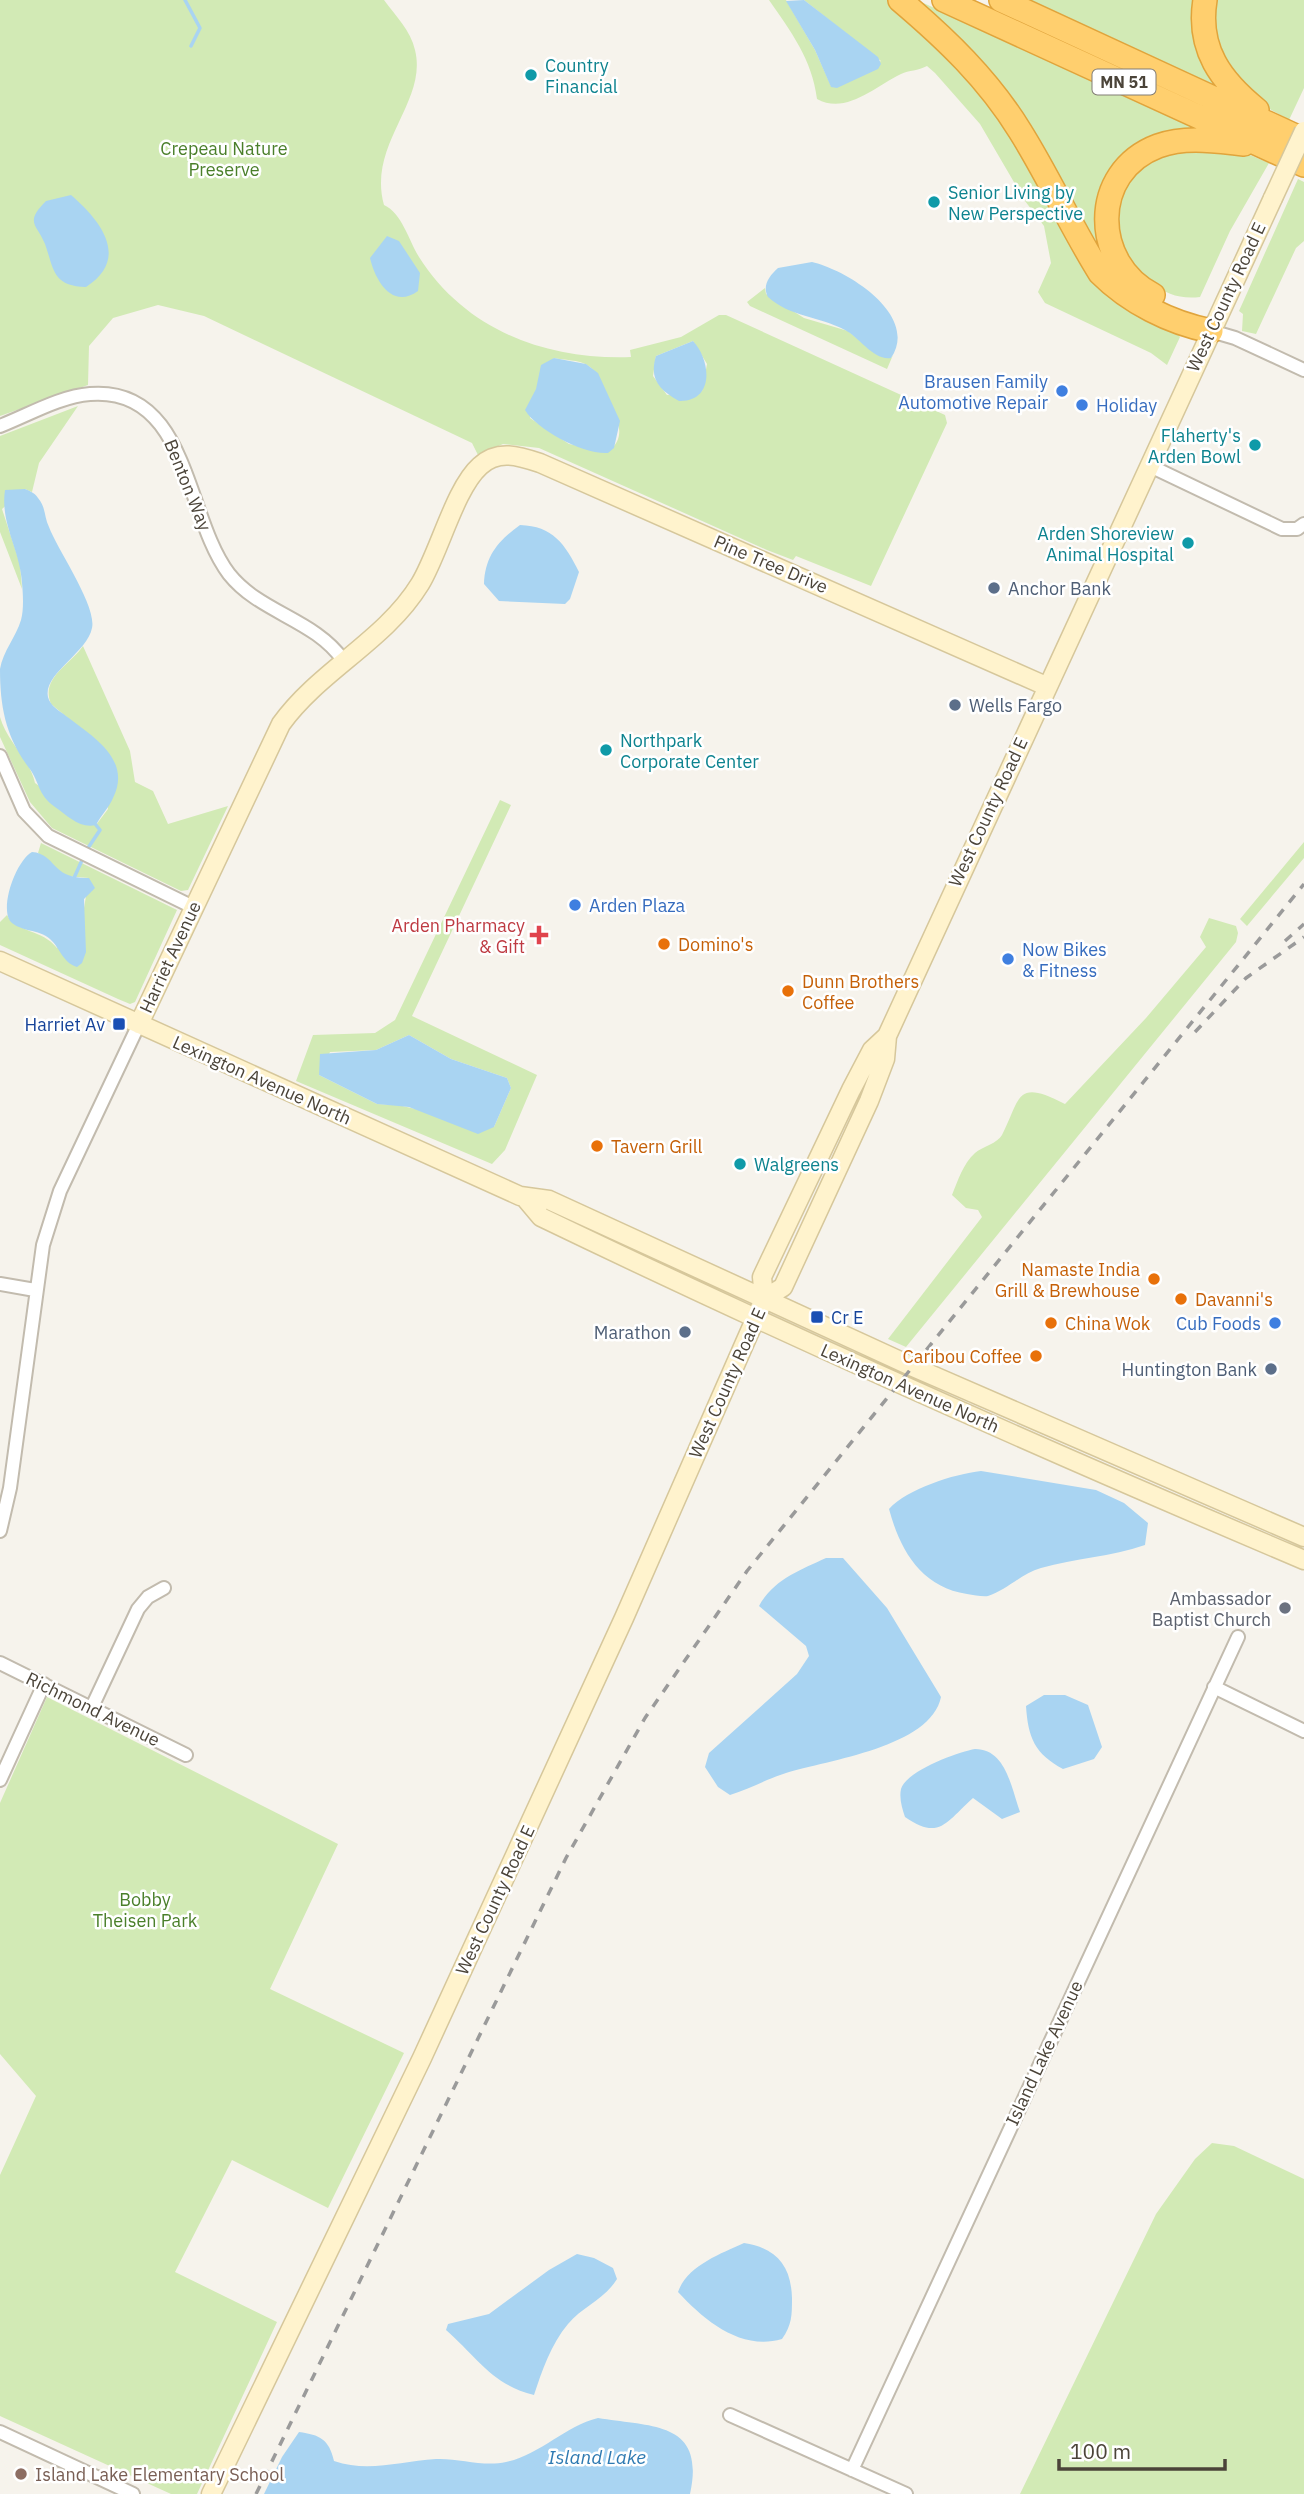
<svg xmlns="http://www.w3.org/2000/svg" width="1304" height="2494" viewBox="0 0 1304 2494" font-family="'IBM Plex Sans',sans-serif">
<style>
.green{fill:#d2eab5;fill-rule:evenodd}
.water{fill:#a9d4f2}
.lines{fill:none;stroke-linecap:round;stroke-linejoin:round}
.stream{stroke:#a9d4f2;stroke-width:3.5}
.street-casing{stroke:#c2bbae;stroke-width:16}
.secondary-casing{stroke:#d6c79b;stroke-width:21}
.highway-casing{stroke:#e0a43c;stroke-width:26}
.street{stroke:#fff;stroke-width:12}
.secondary{stroke:#fff3cd;stroke-width:18}
.highway{stroke:#ffcf6e;stroke-width:23}
.rail{stroke:#9a9a9a;stroke-width:3.5;stroke-dasharray:9 9;stroke-linecap:butt}
.secondary-bridge-casing{stroke:#d6c79b;stroke-width:21;stroke-linecap:butt}
.secondary-bridge{stroke:#fff3cd;stroke-width:18}
.culture-dot{fill:#0f9aa8;stroke:#fff;stroke-width:2.5}
.shop-dot{fill:#3f7fe0;stroke:#fff;stroke-width:2.5}
.service-dot{fill:#5c6f8a;stroke:#fff;stroke-width:2.5}
.health-dot{fill:#e0444e;stroke:#fff;stroke-width:2.5}
.food-dot{fill:#e8710a;stroke:#fff;stroke-width:2.5}
.transit-dot{fill:#1a4fb4;stroke:#fff;stroke-width:2.5}
.worship-dot{fill:#6b7280;stroke:#fff;stroke-width:2.5}
.education-dot{fill:#8d6e63;stroke:#fff;stroke-width:2.5}
.labels{text-anchor:middle;dominant-baseline:central;stroke-width:5;stroke-linejoin:round;paint-order:stroke}
.shield{fill:#fff;stroke:#817c74;stroke-width:2}
.shield-label{font-size:16px;font-weight:bold;fill:#4b4439}
.culture-label{font-size:18px;fill:#0d838f;stroke:#fff;text-anchor:start}
.park-label{font-size:18px;fill:#4a7f2a;stroke:#fff}
.street-label{font-size:18px;fill:#4b4439;stroke:#fff}
.shop-label{font-size:18px;fill:#366cbe;stroke:#fff;text-anchor:start}
.service-label{font-size:18px;fill:#4e5e75;stroke:#fff;text-anchor:start}
.health-label{font-size:18px;fill:#be3a42;stroke:#fff;text-anchor:end}
.food-label{font-size:18px;fill:#c56008;stroke:#fff;text-anchor:start}
.transit-label{font-size:18px;fill:#164399;stroke:#fff;text-anchor:end}
.worship-label{font-size:18px;fill:#5b616d;stroke:#fff;text-anchor:end}
.education-label{font-size:18px;fill:#785e54;stroke:#fff;text-anchor:start}
.water-label{font-size:19px;font-style:italic;fill:#2e7ab2;stroke:#fff}
</style>
<rect width="100%" height="100%" fill="#f6f3ec"/>
<!-- green -->
<path class="green" d="M0,0H384C395,15 411,31 415,50C428,102 367,144 384,205C402,213 409,241 419,257C466,331 547,360 631,357L630,350L681,337L719,315H726L945,415L947,423L871,586L796,556L793,560L767,550L539,448L503,444L478,455L472,443L204,316L158,305L113,318L89,346L88,385L0,416ZM693,341L707,364L702,391L667,395L653,376L656,356ZM554,358C564,360 579,360 587,365C598,371 600,382 605,392C613,411 631,435 608,452L569,444L530,418L540,378Z
M769,0H786L815,50L831,86L881,61L804,0H892L996,102L1089,267L1174,329L1180,337L1167,365L1151,353L1045,303L1038,292L1051,263L1044,226L1025,201L980,124L935,73L927,66C918,71 909,70 901,74C874,87 846,115 817,99C812,59 791,32 769,0Z
M1028,0H1199L1219,87Z
M1211,0H1304V88L1289,120L1254,100L1235,82L1207,21Z
M919,1L1209,133L1122,163L1113,265L1102,264L1059,187L916,4Z
M1164,149L1238,150L1269,163L1230,231L1200,297C1160,302 1141,273 1115,247L1121,183Z
M1298,179L1304,182V241L1296,248L1256,334L1242,331L1243,314L1239,311Z
M765,288L766,294L804,318L848,331L876,354L891,358L893,355L887,369L750,306L747,302Z
M78,406L39,463L32,492L25,489L2,509L20,564L22,589L0,532V436Z
M83,646L130,751L135,782L153,791L168,824L228,806L188,890L181,891L52,828L30,802L0,737V717C7,742 30,759 35,783L96,825L108,809L99,744L51,704C40,678 70,665 83,646Z
M500,800L511,805L412,1016L537,1075L505,1150L492,1164L296,1081L313,1035L375,1033L395,1020ZM409,1035L451,1059L507,1078L511,1088L494,1127L398,1105L377,1104L319,1075L330,1052L376,1050Z
M1304,842V858L1247,926L1240,919Z
M41,843L177,910L135,1002L130,1004L118,999L0,945V922L7,915C17,933 42,929 57,948L85,938L83,914L89,878L65,876L38,853Z
M1209,918L1236,926L1238,933L1236,942L906,1347L888,1339L982,1217L978,1210L966,1208L952,1195C958,1180 963,1164 975,1153C982,1147 998,1143 1002,1135C1021,1098 1015,1078 1065,1104L1146,1018L1206,947L1200,937Z
M47,1697L338,1844L270,1989L404,2053L328,2208L232,2160L175,2272L277,2322L197,2494H171L0,2416V2175L36,2096L0,2054V1803Z
M1212,2143L1234,2146L1304,2179V2494H1020L1156,2214L1195,2159Z"/>
<!-- water -->
<path class="water" d="M804,0L878,57L881,64L878,69L837,88L831,87L815,50L786,1Z
M71,195C100,220 131,258 86,287C52,286 54,269 45,244C37,224 24,223 46,201Z
M387,236L399,241L420,273L418,291C392,310 375,280 370,258Z
M812,262C847,270 920,315 891,358C874,361 859,337 845,330C819,316 790,317 768,297C762,286 769,276 778,268Z
M693,341C711,360 715,402 679,401C659,390 649,379 656,356Z
M554,358L586,364L598,373L620,421L614,448L608,453C584,455 537,430 525,410L536,389L541,365Z
M25,489C30,491 35,493 38,498C46,507 44,517 49,527C57,549 97,606 92,628C87,653 43,674 48,697C50,706 60,711 66,716C94,737 132,760 113,798C109,808 101,815 96,825C80,829 68,816 55,807C37,794 40,782 29,768C6,737 0,708 0,669C3,651 16,637 21,620C24,609 23,594 22,583C20,549 0,524 5,490Z
M520,525C553,526 565,544 579,572L570,599L565,604L499,601L484,584C485,556 498,541 520,525Z
M32,852C57,854 50,879 89,878L95,888L84,899L86,952L82,963L77,967C62,962 61,949 50,939C39,929 20,932 10,921C0,906 16,861 32,852Z
M409,1035L451,1059L507,1078L511,1088L494,1127L478,1134L409,1107L377,1104L319,1075L320,1054L376,1050Z
M981,1471L1096,1490L1124,1503L1148,1523L1145,1545C1111,1557 1075,1558 1041,1568C1022,1573 1007,1590 988,1596C983,1597 974,1595 967,1594C921,1587 900,1550 889,1509C907,1489 954,1474 981,1471Z
M826,1558H843L887,1608L941,1697C931,1747 828,1760 786,1773C767,1779 749,1789 730,1795L718,1787L705,1767L709,1753L797,1674L809,1656L806,1646L759,1606C773,1580 800,1570 826,1558Z
M1044,1695H1065L1088,1705L1102,1747L1094,1759L1063,1769C1035,1754 1028,1738 1026,1706Z
M975,1749C1006,1749 1011,1787 1020,1812L1002,1819L973,1798C946,1822 940,1841 905,1817C902,1808 899,1798 901,1789C906,1771 958,1752 975,1749Z
M744,2243C776,2248 791,2265 792,2298C792,2315 792,2325 782,2339C741,2351 705,2321 678,2292C687,2266 720,2254 744,2243Z
M577,2254L594,2258L613,2268L617,2279C604,2300 583,2306 568,2324C551,2344 542,2371 534,2395C492,2385 477,2357 446,2330L448,2324L489,2314L549,2270Z
M598,2418C652,2427 706,2421 690,2494H264L282,2457L299,2432C320,2435 329,2439 334,2461C369,2473 400,2461 436,2459C459,2458 483,2467 506,2462C540,2455 565,2426 598,2418Z"/>
<g class="lines">
<!-- stream -->
<path class="stream" d="M185,0L200,28L191,46
M86,851L100,830L96,825
M74,878L83,858"/>
<defs>
<path id="street" d="M1211,331L1235,338L1304,370
M0,426C28,415 61,396 90,394C189,386 185,517 229,574C260,613 314,619 343,660
M1148,465L1282,529H1297L1304,524
M0,756L24,811L48,836L193,907
M0,1284L35,1290
M0,1531L10,1488L43,1245L60,1191L139,1024
M0,1663L186,1755
M1214,1687L1304,1731
M92,1707L138,1609L148,1597L164,1588
M0,1780L44,1684
M730,2415L906,2494
M0,2432L133,2494
M852,2470L1238,1637"/>
<path id="secondary" d="M0,961L520,1196L549,1200L911,1366L1304,1537
M139,1024L281,724C320,670 385,641 420,584C439,553 455,488 480,466C498,449 519,456 540,463L1046,686
M525,1198L541,1217C792,1338 1047,1451 1304,1560
M764,1299L783,1287L869,1101L885,1059L887,1036L1273,198
M211,2494L422,2058L624,1618L764,1299L762,1277L851,1090L872,1050L887,1036"/>
<path id="highway" d="M900,0C946,39 988,79 1020,131C1049,177 1071,227 1100,273C1129,302 1170,323 1211,331
M944,0L1304,165
M1001,0L1304,140
M1205,0C1197,49 1221,81 1257,110
M1153,295C1092,264 1089,172 1158,146C1186,136 1215,141 1244,144"/>
</defs>
<!-- street casing -->
<use href="#street" class="street-casing"/>
<!-- secondary casing -->
<use href="#secondary" class="secondary-casing"/>
<!-- highway casing -->
<use href="#highway" class="highway-casing"/>
<!-- street -->
<use href="#street" class="street"/>
<!-- secondary -->
<use href="#secondary" class="secondary"/>
<!-- highway -->
<use href="#highway" class="highway"/>
<!-- rail -->
<path class="rail" d="M1285,941L1304,924
M1195,1032L1246,978L1304,937
M256,2494L566,1858L645,1718L747,1571L1304,884"/>
<defs>
<path id="secondary-bridge" d="M1273,198L1304,131"/>
</defs>
<!-- secondary-bridge casing -->
<use href="#secondary-bridge" class="secondary-bridge-casing"/>
<!-- secondary-bridge -->
<use href="#secondary-bridge" class="secondary-bridge"/>
</g>
<!-- markers -->
<g class="culture-dot">
<circle cx="531" cy="75" r="7"/>
<circle cx="934" cy="202" r="7"/>
<circle cx="1255" cy="445" r="7"/>
<circle cx="1188" cy="543" r="7"/>
<circle cx="606" cy="750" r="7"/>
<circle cx="740" cy="1164" r="7"/>
</g>
<g class="shop-dot">
<circle cx="1062" cy="391" r="7"/>
<circle cx="1082" cy="405" r="7"/>
<circle cx="575" cy="905" r="7"/>
<circle cx="1008" cy="959" r="7"/>
<circle cx="1275" cy="1323" r="7"/>
</g>
<g class="service-dot">
<circle cx="994" cy="588" r="7"/>
<circle cx="955" cy="705" r="7"/>
<circle cx="685" cy="1332" r="7"/>
<circle cx="1271" cy="1369" r="7"/>
</g>
<path class="health-dot" d="M535.5 924.5h7v7h7v7h-7v7h-7v-7h-7v-7h7z"/>
<g class="food-dot">
<circle cx="664" cy="944" r="7"/>
<circle cx="788" cy="991" r="7"/>
<circle cx="597" cy="1146" r="7"/>
<circle cx="1154" cy="1279" r="7"/>
<circle cx="1181" cy="1299" r="7"/>
<circle cx="1051" cy="1323" r="7"/>
<circle cx="1036" cy="1356" r="7"/>
</g>
<g class="transit-dot">
<rect x="112" y="1017" width="14" height="14" rx="3.5"/>
<rect x="810" y="1310" width="14" height="14" rx="3.5"/>
</g>
<circle class="worship-dot" cx="1285" cy="1608" r="7"/>
<circle class="education-dot" cx="21" cy="2474" r="7"/>
<g class="labels">
<!-- shield labels -->
<rect class="shield" x="1092.5" y="69.5" width="63" height="25" rx="5"/>
<g class="shield-label">
<text x="1124" y="82">MN 51</text>
</g>
<!-- culture labels -->
<g class="culture-label">
<text x="545" y="65">Country<tspan x="545" dy="21">Financial</tspan></text>
<text x="948" y="192">Senior Living by<tspan x="948" dy="21">New Perspective</tspan></text>
<text x="1241" y="435" text-anchor="end">Flaherty's<tspan x="1241" dy="21">Arden Bowl</tspan></text>
<text x="1174" y="533" text-anchor="end">Arden Shoreview<tspan x="1174" dy="21">Animal Hospital</tspan></text>
<text x="620" y="740">Northpark<tspan x="620" dy="21">Corporate Center</tspan></text>
<text x="754" y="1164">Walgreens</text>
</g>
<!-- park labels -->
<g class="park-label">
<text x="224" y="148">Crepeau Nature<tspan x="224" dy="21">Preserve</tspan></text>
<text x="145" y="1899">Bobby<tspan x="145" dy="21">Theisen Park</tspan></text>
</g>
<!-- street labels -->
<g class="street-label">
<text transform="translate(1226 297) rotate(-65)">West County Road E</text>
<text transform="translate(188 485) rotate(68)">Benton Way</text>
<text transform="translate(771 564) rotate(23)">Pine Tree Drive</text>
<text transform="translate(988 812) rotate(-65)">West County Road E</text>
<text transform="translate(170 957) rotate(-65)">Harriet Avenue</text>
<text transform="translate(262 1080) rotate(24)">Lexington Avenue North</text>
<text transform="translate(727 1383) rotate(-66)">West County Road E</text>
<text transform="translate(910 1388) rotate(24)">Lexington Avenue North</text>
<text transform="translate(93 1709) rotate(26)">Richmond Avenue</text>
<text transform="translate(495 1900) rotate(-65)">West County Road E</text>
<text transform="translate(1044 2053) rotate(-65)">Island Lake Avenue</text>
</g>
<!-- shop labels -->
<g class="shop-label">
<text x="1048" y="381" text-anchor="end">Brausen Family<tspan x="1048" dy="21">Automotive Repair</tspan></text>
<text x="1096" y="405">Holiday</text>
<text x="589" y="905">Arden Plaza</text>
<text x="1022" y="949">Now Bikes<tspan x="1022" dy="21">&amp; Fitness</tspan></text>
<text x="1261" y="1323" text-anchor="end">Cub Foods</text>
</g>
<!-- service labels -->
<g class="service-label">
<text x="1008" y="588">Anchor Bank</text>
<text x="969" y="705">Wells Fargo</text>
<text x="671" y="1332" text-anchor="end">Marathon</text>
<text x="1257" y="1369" text-anchor="end">Huntington Bank</text>
</g>
<!-- health labels -->
<g class="health-label">
<text x="525" y="925">Arden Pharmacy<tspan x="525" dy="21">&amp; Gift</tspan></text>
</g>
<!-- food labels -->
<g class="food-label">
<text x="678" y="944">Domino's</text>
<text x="802" y="981">Dunn Brothers<tspan x="802" dy="21">Coffee</tspan></text>
<text x="611" y="1146">Tavern Grill</text>
<text x="1140" y="1269" text-anchor="end">Namaste India<tspan x="1140" dy="21">Grill &amp; Brewhouse</tspan></text>
<text x="1195" y="1299">Davanni's</text>
<text x="1065" y="1323">China Wok</text>
<text x="1022" y="1356" text-anchor="end">Caribou Coffee</text>
</g>
<!-- transit labels -->
<g class="transit-label">
<text x="105" y="1024">Harriet Av</text>
<text x="831" y="1317" text-anchor="start">Cr E</text>
</g>
<!-- worship labels -->
<g class="worship-label">
<text x="1271" y="1598">Ambassador<tspan x="1271" dy="21">Baptist Church</tspan></text>
</g>
<!-- education labels -->
<g class="education-label">
<text x="35" y="2474">Island Lake Elementary School</text>
</g>
<!-- water labels -->
<g class="water-label">
<text x="597" y="2457">Island Lake</text>
</g>
</g>
<!-- scale -->
<path d="M1059 2459v10h166v-10" fill="none" stroke="#4b4439" stroke-width="3.5"/>
<text x="1070" y="2459" font-size="21" fill="#4b4439" stroke="#ffffff" stroke-width="5" paint-order="stroke">100 m</text>
</svg>
